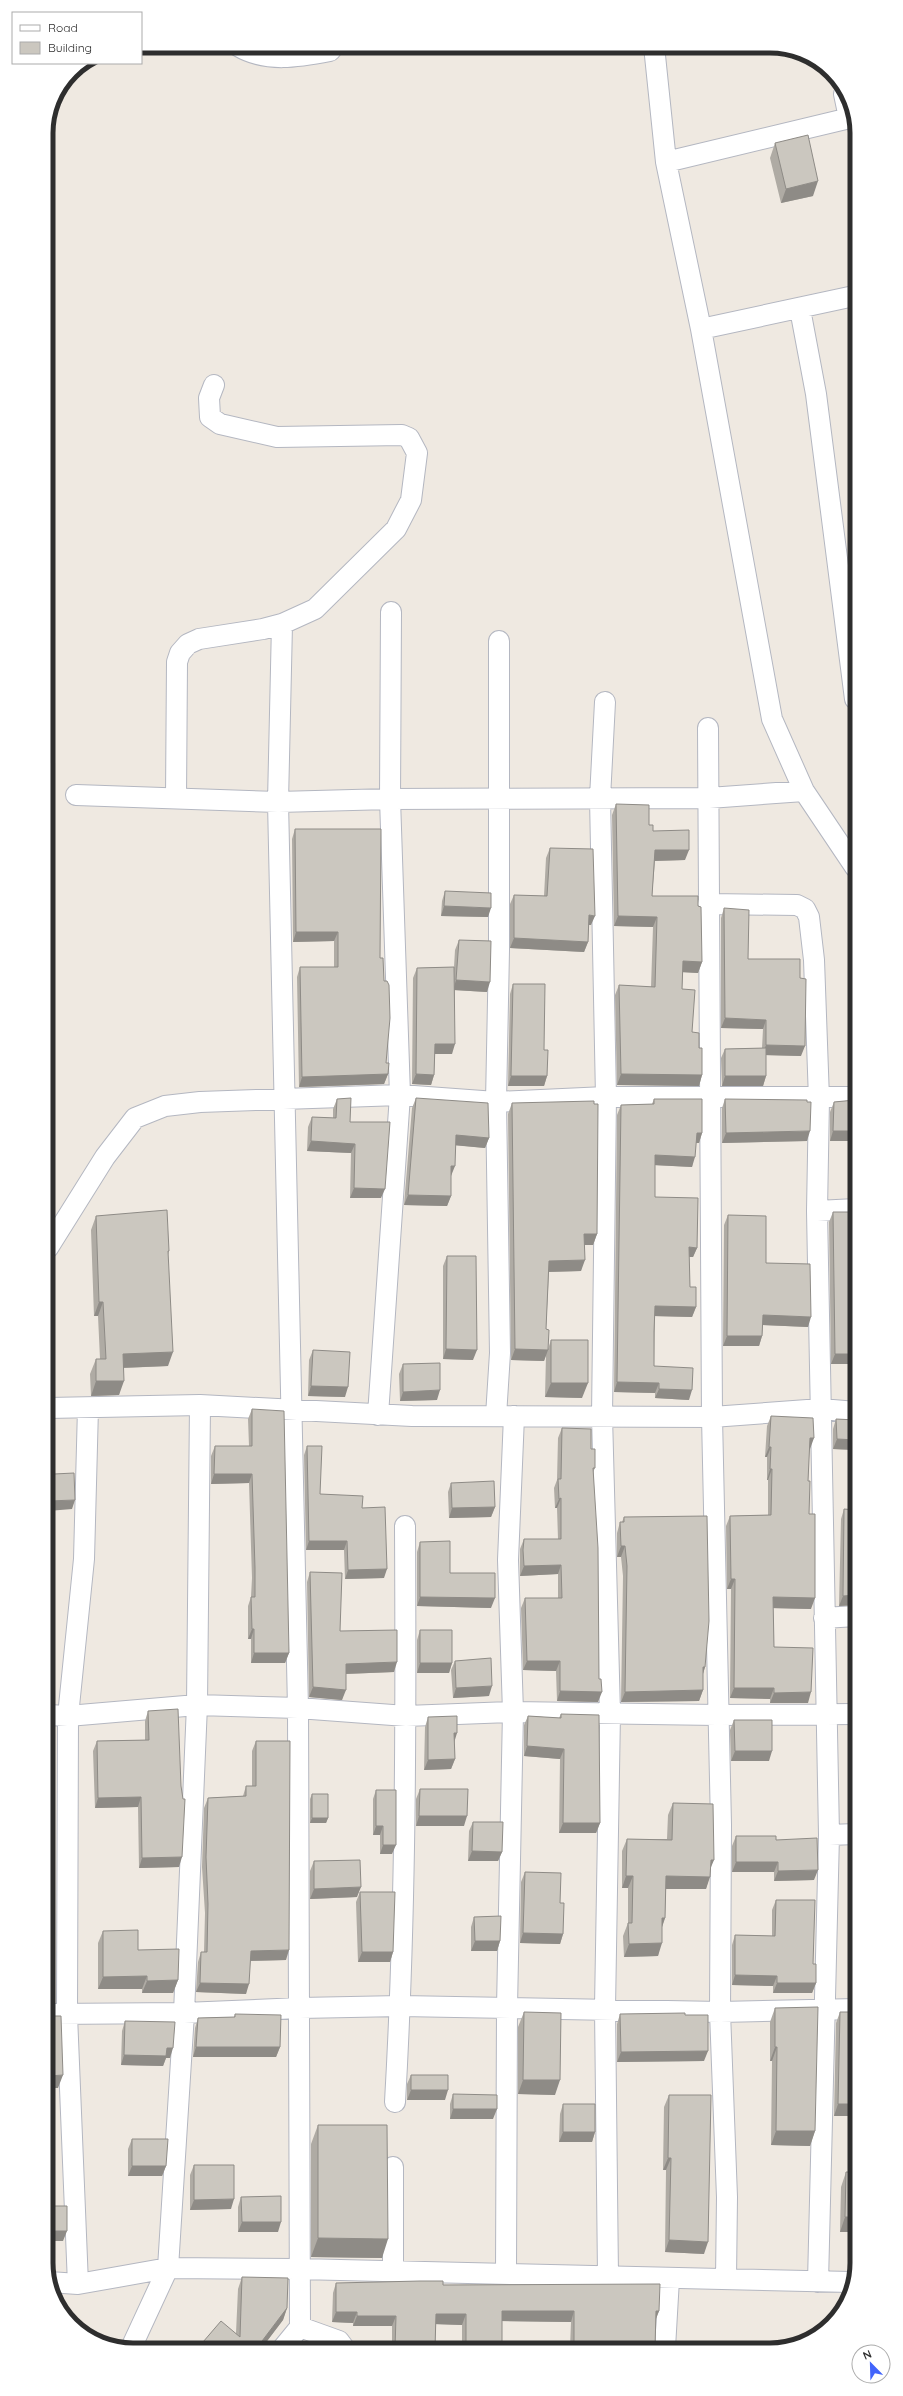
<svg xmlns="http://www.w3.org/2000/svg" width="903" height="2396" viewBox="0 0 903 2396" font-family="Quicksand,sans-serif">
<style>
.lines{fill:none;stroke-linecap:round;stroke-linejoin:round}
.minor-casing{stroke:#b4b7c1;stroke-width:22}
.minor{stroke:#fff;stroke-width:20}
.wall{fill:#afaba4}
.shaded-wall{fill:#8e8b86}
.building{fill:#cbc7bf;stroke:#8e8b86}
.rim{fill:none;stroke:#2e2e2e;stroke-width:5}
</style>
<rect width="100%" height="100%" fill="#efe9e1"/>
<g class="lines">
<defs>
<path id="minor" d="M238,46C266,63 299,57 330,51L334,46
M654,46L666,162L701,329L772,719L804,791L855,867
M844,94L849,118
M666,162L854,117
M800,309L816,394L855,699
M701,329L854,296
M605,702L600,798L606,1097L602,1416L610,1713L605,2008L608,2276
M708,728L712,1417L721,1825L720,2012L727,2197L726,2279
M76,795L278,802L282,624
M176,798L177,662L180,653L188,644L199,639L263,629L282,624L315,609L396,529L411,500L417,453L409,438L402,435L277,437L220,424L210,417L209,398L214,385
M708,904L797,905L805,909L809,917L814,960L819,1099L817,1211L829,1835L818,2282
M817,1211L856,1209
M48,1248L105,1157L135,1118L165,1106L200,1102L400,1095L496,1102L606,1097H855
M48,1408L200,1405L412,1416L712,1417L821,1409L856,1412
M378,1415L400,1095L390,799L709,798L804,791
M496,1416L500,1353L496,1102L499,950V641
M824,1618L856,1616
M48,1715L68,1716L197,1705L298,1708L406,1716L513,1712L717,1715L856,1714
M829,1835L856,1834
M49,2014L184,2013L300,2008L401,2006L720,2012L857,2009
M395,2102C406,1910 406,1718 405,1526
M393,2271V2167
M506,2274L507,2008L513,1712L508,1560L514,1416
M49,2282L78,2284L168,2268L298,2269L851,2282
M78,2284L67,2015L68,1716L84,1559L88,1408
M665,2348L669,2279
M282,2349L300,2327
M345,2349L339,2341L300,2327L298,1708L278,802L390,799L391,612
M130,2350L168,2268L184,2013L197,1705L200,1405"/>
</defs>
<!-- minor casing -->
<use href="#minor" class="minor-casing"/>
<!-- minor -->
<use href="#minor" class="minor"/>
</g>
<!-- wall -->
<path class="wall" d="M775,143L813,196L781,203L770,158Z
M616,804L649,825L653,831L685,860L655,861L652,896L698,906L702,962L698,973L683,972L682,989L692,1032L699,1048L702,1075L699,1086L617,1085L615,995L619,985L651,987L653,927L614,926L612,815Z
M295,829L380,958L386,1063L388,1074L384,1084L299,1087L297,977L300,967H334V941L293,942L292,839Z
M550,848L591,925H589L588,942L584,952L510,948V904L514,895L544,896L546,858Z
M445,891L488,917L441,916L442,901Z
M724,908L748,959L801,1056L766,1055V1076L763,1086H722L721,1058L725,1049L762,1048L763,1029L721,1028V918Z
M459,940L487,992L455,990L452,1054H435L434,1075L431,1085L412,1084L413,978L417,968L454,967L455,950Z
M513,984L544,1050L547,1076L544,1086H508L510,994Z
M416,1098L489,1138L485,1148L455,1145L451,1176V1196L447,1206L404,1205L412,1108Z
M337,1099L350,1122L381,1198H350L351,1153L307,1151L308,1127L312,1117L333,1118V1109Z
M654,1099L702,1133L699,1143H696L692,1167L655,1165V1197L697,1248L693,1257H689L690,1287L696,1307L692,1317L655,1316L654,1366L689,1400L655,1398V1393L614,1392L617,1115L621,1105L652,1104Z
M725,1099L807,1141L722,1143V1108Z
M855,1100V1141H830V1112L834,1102Z
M512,1103L597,1234L593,1245H584L581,1271L549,1272L546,1329L548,1349L551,1340L582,1398L545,1397L546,1355L544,1361L511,1360L508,1114Z
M833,1212L856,1364H831L829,1222Z
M728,1215L766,1263L808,1327L763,1325L762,1336L759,1346H723L724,1225Z
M96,1216L169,1251L168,1255V1366L123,1368L119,1395L91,1396L90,1374L96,1359H100L98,1316H94L91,1230Z
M447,1256L473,1360L443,1359V1266Z
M313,1350L345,1397L308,1396L309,1360Z
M403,1364L437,1400L400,1401L399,1374Z
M252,1409L289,1653L285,1663H251V1639H248V1606L251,1597L252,1578L249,1483L211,1484V1456L215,1446H249L248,1419Z
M771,1416L810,1449H809L808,1481L811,1609L773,1608L774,1647L808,1703H770V1699L730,1698L731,1589H727L726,1526L730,1516L768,1515V1480H767V1457H765L767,1426Z
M836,1419L856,1420V1450L833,1449V1429Z
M562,1428L591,1449L595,1468L593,1472L598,1702L557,1701L556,1671L523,1670L521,1608L525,1598H558V1574L520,1576V1549L524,1539H558L557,1508H555L554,1488L557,1480L558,1438Z
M307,1446L320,1494L362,1508L384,1578L345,1579L344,1550H306L304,1455Z
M451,1483L495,1507L491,1517L449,1518L448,1492Z
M844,1509L856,1510V1605L839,1606L841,1519Z
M624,1517L705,1667L703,1674V1690L699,1701L621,1702L623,1576L621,1557H617V1533L620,1522H622Z
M420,1542L450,1573L491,1608L417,1606V1552Z
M310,1572L340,1631L394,1672L346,1674L342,1700L309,1697L307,1582Z
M420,1630L452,1663L449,1673H417V1640Z
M455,1661L489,1696L453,1698L451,1670Z
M148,1711L179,1867L139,1868L138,1807L95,1808L93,1751L97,1741L145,1740V1721Z
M561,1714L600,1823L596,1833H559L560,1759L524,1756V1725L528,1716L559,1718Z
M428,1717L454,1741L455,1759L451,1769L424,1770L425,1727Z
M734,1720L769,1761H731L730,1730Z
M256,1741L286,1960L250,1961L246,1994L196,1992L198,1962L201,1952H204L205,1913L202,1867L204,1808L208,1798L243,1796L246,1786H252V1751Z
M420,1789L464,1826H416V1799Z
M376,1790L392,1854H380V1835H373V1799Z
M312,1794L328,1818L326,1823H310V1799Z
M673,1803L711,1869L706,1889H666L665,1918L662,1927L658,1956L624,1957L623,1936L628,1923V1888H622V1851L627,1839H667L668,1815Z
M473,1822L502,1852L498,1861H468L469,1831Z
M736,1836L776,1840L814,1880L774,1881V1872H732V1846Z
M314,1861L357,1897L310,1899V1871Z
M525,1872L560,1903L563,1934L560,1944L520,1943L521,1882Z
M360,1892L393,1952L390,1962H358L356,1902Z
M776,1900L813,1964L816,1983L812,1993H773V1986L732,1985V1945L735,1935L772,1936V1910Z
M474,1917L500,1941L497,1951H471V1927Z
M103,1931L138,1950L178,1980L173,1993H142V1989H98V1943Z
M775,2008L815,2131L810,2146L771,2145L772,2061H770V2022Z
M524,2012L555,2095L518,2094V2027Z
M840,2012L857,2116H834L836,2023Z
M235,2014L280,2047L276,2057H193L195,2028L198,2018L234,2017Z
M620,2014L685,2015L704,2061L617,2062V2024Z
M125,2021L170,2058H166L163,2066L121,2065L122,2031Z
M411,2075L445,2100H407V2084Z
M453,2094L493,2119H450V2104Z
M669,2095L704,2254L665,2252L666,2170H663L664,2107Z
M563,2104L595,2132L592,2142H559L560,2114Z
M318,2125L382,2258L311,2257V2144Z
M132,2139L166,2166L162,2176H128V2149Z
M194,2165L231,2209L190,2210V2175Z
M846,2172L857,2232H840L841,2187Z
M241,2197L278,2232H238V2207Z
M242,2277L287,2308L283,2320L261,2349H200L203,2342L236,2333L238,2289Z
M336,2283L443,2285L659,2311L656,2319L655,2348H570L571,2322L502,2321V2347L543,2348H462V2325L436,2324L435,2348L392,2349V2326H353V2323L332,2322L333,2293Z"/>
<!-- shaded-wall -->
<path class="shaded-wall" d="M818,181L813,196L781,203L786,189Z
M655,850H689L685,860L652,861Z
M444,906L491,908L488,917L441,916Z
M589,915L595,916L591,925H586Z
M618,916L657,917L653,927L614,926Z
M296,932H338L334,941L293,942Z
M514,938L588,942L584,952L510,948Z
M683,961L702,962L698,973L679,972Z
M456,980L490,982L487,992L453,990Z
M725,1018L766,1020L763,1029L721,1028Z
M435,1044H455L452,1054H432Z
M766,1045L805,1046L801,1056L762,1055Z
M388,1074L384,1084L299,1087L302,1077Z
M416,1074L434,1075L431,1085L412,1084Z
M621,1074L702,1075L699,1086L617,1085Z
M511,1076H547L544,1086H508Z
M725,1076H766L763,1086H722Z
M810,1131L807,1141L722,1143L726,1133Z
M833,1131H855V1141H830Z
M697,1133H702L699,1143H693Z
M456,1135L489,1138L485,1148L452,1145Z
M311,1141L355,1144L351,1153L307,1151Z
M655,1155L695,1157L692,1167L652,1165Z
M451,1166H455L451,1176Z
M354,1188L385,1189L381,1198H350Z
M408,1195L451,1196L447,1206L404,1205Z
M584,1234H597L593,1245H580Z
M689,1247L697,1248L693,1257H686Z
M585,1260L581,1271L545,1272L549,1261Z
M99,1302H103L98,1316H94Z
M655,1306L696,1307L692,1317L652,1316Z
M763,1315L811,1317L808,1327L760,1325Z
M727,1336H762L759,1346H723Z
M446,1349L477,1350L473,1360L443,1359Z
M515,1349L548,1350L544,1361L511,1360Z
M173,1352L168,1366L118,1368L123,1354Z
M835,1354H856V1364H831Z
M96,1381H124L119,1395L91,1396Z
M617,1382L659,1383L655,1393L614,1392Z
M551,1383H588L582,1398L545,1397Z
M311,1386L348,1387L345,1397L308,1396Z
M659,1389L692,1390L689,1400L655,1398Z
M440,1390L437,1400L400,1401L403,1392Z
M810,1438H814L810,1449H806Z
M837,1439L856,1440V1450L833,1449Z
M769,1447H771L767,1457H765Z
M770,1469H772L768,1480H767Z
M214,1474H252L249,1483L211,1484Z
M561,1498L557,1508H555L559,1499Z
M75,1500L72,1509L48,1511V1501Z
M495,1507L491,1517L449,1518L452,1508Z
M309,1541H347L344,1550H306Z
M621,1546H625L621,1557H617Z
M561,1565L558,1574L520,1576L524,1566Z
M387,1569L384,1578L345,1579L348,1570Z
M731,1579H735L731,1589H727Z
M856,1595V1602L855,1605L839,1606L843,1596Z
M420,1597L495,1598L491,1608L417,1606Z
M773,1597L815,1598L811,1609L769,1608Z
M252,1629H254L251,1639H248Z
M254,1653H289L285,1663H251Z
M527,1661H560L556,1671L523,1670Z
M397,1662L394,1672L343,1674L346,1664Z
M420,1663H452L449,1673H417Z
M703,1667H705L702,1677Z
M492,1686L489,1696L453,1698L456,1688Z
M313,1687L346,1690L342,1700L309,1697Z
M734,1688H774L770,1699L730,1698Z
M703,1690L699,1701L621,1702L625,1692Z
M560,1691L602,1692L598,1702L557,1701Z
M811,1692L808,1703H770L774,1693Z
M454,1733H457L454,1743Z
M527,1746L564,1749L560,1759L524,1756Z
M735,1751H772L769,1761H731Z
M455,1759L451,1769L424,1770L428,1760Z
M141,1797L138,1807L95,1808L98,1798Z
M419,1816H467L464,1826H416Z
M312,1818H328L326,1823H310Z
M563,1823H600L596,1833H559Z
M376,1826H383L380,1835H373Z
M383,1845H396L392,1854H380Z
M472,1851L502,1852L498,1861H468Z
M182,1857L179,1867L139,1868L142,1858Z
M711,1860H714L709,1872Z
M736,1862H778L774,1872H732Z
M818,1870L814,1880L774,1881L778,1871Z
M626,1876H633L628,1888H622Z
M666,1876L710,1877L706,1889H662Z
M361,1887L357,1897L310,1899L314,1889Z
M662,1918H665L661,1930Z
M523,1933L563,1934L560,1944L520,1943Z
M475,1941H500L497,1951H471Z
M662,1943L658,1956L624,1957L629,1944Z
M289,1950L286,1960L247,1961L251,1951Z
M362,1952H393L390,1962H358Z
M735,1975L777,1976L773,1986L732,1985Z
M147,1976L142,1989H98L103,1977Z
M178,1980L173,1993H142L147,1981Z
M200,1983L249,1984L246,1994L196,1992Z
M777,1983H816L812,1993H773Z
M196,2047H280L276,2057H193Z
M775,2047H777L772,2061H770Z
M167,2048H173L170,2058H166L163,2066L121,2065L124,2055Z
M708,2051L704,2061L617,2062L621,2052Z
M63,2075L58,2088H49V2076Z
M523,2080H560L555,2095L518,2094Z
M411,2090H448L445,2100H407Z
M838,2104H857V2116H834Z
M453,2109H497L493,2119H450Z
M776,2131H815L810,2146L771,2145Z
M563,2132H595L592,2142H559Z
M668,2158H671L666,2170H663Z
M132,2166H166L162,2176H128Z
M234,2199L231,2209L190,2210L194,2200Z
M845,2217H857V2232H840Z
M242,2222H281L278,2232H238Z
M49,2231H67L63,2241H49Z
M318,2238L388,2239L382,2258L311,2257Z
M669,2240L708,2242L704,2254L665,2252Z
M287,2308L283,2320L261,2349H256Z
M502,2311H574L571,2322L499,2321Z
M656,2311H659L655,2321Z
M336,2312H357L353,2323L332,2322Z
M436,2314H466L462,2325L432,2324Z
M357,2316H396L392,2326H353Z
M574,2344L616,2345L615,2348H572Z"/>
<!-- building -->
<path class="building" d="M808,135L818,181L786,189L775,143Z
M616,804L649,805V825H653V831L689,830V850H655L652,896H698V906L701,907L702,962L683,961L682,989L695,990L692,1032L699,1033V1048H702V1075L621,1074L619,985L655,987L657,917L618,916Z
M295,829H381L380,958H383L384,981H387L389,985L390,1018L386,1063H389L388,1074L302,1077L300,967H338V932H296Z
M550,848L593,849L595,916L589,915L588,942L514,938V895L547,896Z
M445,891L491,893V908L444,906Z
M724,908L749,910L748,959H800V978L806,979L805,1046L766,1045V1020L725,1018Z
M459,940L491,941L490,982L456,980Z
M454,967L455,1044H435L434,1075L416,1074L417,968Z
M513,984H545L544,1050H548L547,1076H511Z
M766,1048V1076H725V1049Z
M351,1098L350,1122H390L385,1189L354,1188L355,1144L311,1141L312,1117L336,1118L337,1099Z
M416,1098L488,1103L489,1138L456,1135L455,1166H451V1196L408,1195Z
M654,1099H702V1133H697L695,1157L655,1155V1197L698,1198L697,1248L689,1247L690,1287H696V1307L655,1306L654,1332V1366L693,1368L692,1390L659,1389V1383L617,1382L621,1105L654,1104Z
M725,1099L807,1100V1102H811L810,1131L726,1133Z
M855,1100V1131H833L834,1102Z
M594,1101V1104H598L597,1234H584L585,1260L549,1261L546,1329L549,1330L548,1350L515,1349L512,1103Z
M167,1210L169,1251H168L173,1352L123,1354L124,1381H96V1359H106L103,1302H99L96,1216Z
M833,1212H856V1354H835Z
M728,1215L766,1216V1263L810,1264L811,1317L763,1315L762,1336H727Z
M447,1256H476L477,1350L446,1349Z
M551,1340H588V1383H551Z
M313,1350L350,1352L348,1387L311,1386Z
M440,1363V1390L403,1392V1364Z
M252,1409L284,1411L289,1653H254V1629H252L251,1597H255V1568L252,1474H214L215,1446H252Z
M771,1416L813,1418L814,1438H810L808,1481H810L809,1514H815V1598L773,1597L774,1647L813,1648L811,1692L774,1693V1688H734L735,1579H731L730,1516L771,1515L772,1469H770L771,1447H769Z
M836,1419L856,1420V1440L837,1439Z
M562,1428L591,1429V1449H595V1468H593L598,1548L599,1679H601L602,1692L560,1691V1661H527L525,1598H562L561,1565L524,1566L523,1550L524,1539H561V1498L559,1499L558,1479H561Z
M307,1446H322L320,1494L363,1496L362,1508L385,1507L387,1569L348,1570L347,1541H309Z
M48,1471H54V1474L74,1473L75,1500L48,1501Z
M494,1481L495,1507L452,1508L451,1483Z
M844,1509L856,1510V1595L843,1596Z
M707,1516L709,1621L705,1667H703V1690L625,1692L627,1566L625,1546H621L620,1522H624V1517Z
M450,1541V1573H495V1598L420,1597V1542Z
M310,1572L342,1573L340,1631L397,1630V1662L346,1664V1690L313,1687Z
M420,1630H452V1663H420Z
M491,1658L492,1686L456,1688L455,1661Z
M178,1709L181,1786L183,1799H185L182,1857L142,1858L141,1797L98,1798L97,1741L149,1740L148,1711Z
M561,1714L599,1715L600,1823H563L564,1749L527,1746L528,1716L561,1718Z
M457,1716V1733H454L455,1759L428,1760V1717Z
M734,1720H772V1751H735Z
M256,1741H290L289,1950L251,1951L249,1984L200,1983L201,1952H207L208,1904L206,1857L208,1798L246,1796V1786H256Z
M420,1789H468L467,1816H419Z
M376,1790H396V1845H383V1826H376Z
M312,1794H328V1818H312Z
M673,1803L713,1804L714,1860H711L710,1877L666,1876L665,1918H662V1943L629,1944L628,1923H632L633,1876H626L627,1839L672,1840Z
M473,1822H503L502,1852L472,1851Z
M736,1836H776V1840L817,1838L818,1870L778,1871V1862H736Z
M360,1860L361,1887L314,1889V1861Z
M525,1872L561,1873L560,1903H564L563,1934L523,1933Z
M360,1892H395L393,1952H362Z
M776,1900H815L813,1964H816V1983H777V1976L735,1975V1935L775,1936Z
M501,1916L500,1941H475L474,1917Z
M138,1930V1950L179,1949L178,1980L147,1981V1976L103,1977V1931Z
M818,2007L815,2131H776L777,2047H775V2008Z
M524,2012L561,2013L560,2080H523Z
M840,2012H857V2104H838Z
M685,2013V2015H708V2051L621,2052L620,2014Z
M235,2014L281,2015L280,2047H196L198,2018L235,2017Z
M49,2016H61L63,2075L49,2076Z
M125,2021L175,2022L173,2048H167L166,2056L124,2055Z
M411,2075H448V2090H411Z
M453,2094L497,2095V2109H453Z
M669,2095H711L708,2242L669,2240L671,2158H668Z
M563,2104H595V2132H563Z
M318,2125H387L388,2239L318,2238Z
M132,2139H168L166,2166H132Z
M194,2165H234V2199L194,2200Z
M846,2172H857V2217H845Z
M281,2196V2222H242L241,2197Z
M49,2206H67V2231H49Z
M242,2277L288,2278L287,2308L256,2349H212L203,2342L221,2321L240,2337Z
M420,2281H443V2285L660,2284L659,2311H656L655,2348H616V2345L574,2344V2311H502V2347H543V2348H466V2314H436L435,2348L395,2349L396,2316H357V2312H336V2283Z
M153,2344L160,2350H148Z"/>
<!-- crop -->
<path d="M0 0H903V2396H0ZM133 53H770A80 80 0 0 1 850 133V2263A80 80 0 0 1 770 2343H133A80 80 0 0 1 53 2263V133A80 80 0 0 1 133 53Z" fill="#fff" fill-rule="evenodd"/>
<path class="rim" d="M133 53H770A80 80 0 0 1 850 133V2263A80 80 0 0 1 770 2343H133A80 80 0 0 1 53 2263V133A80 80 0 0 1 133 53Z"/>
<!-- legend -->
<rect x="12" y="12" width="130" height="52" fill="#ffffff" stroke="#ababab"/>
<rect x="20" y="25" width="20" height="6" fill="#ffffff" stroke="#ababab"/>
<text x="48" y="32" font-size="12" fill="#2e2e2e">Road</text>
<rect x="20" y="42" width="20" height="12" fill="#cbc7bf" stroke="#ababab"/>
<text x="48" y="52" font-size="12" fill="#2e2e2e">Building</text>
<!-- north arrow -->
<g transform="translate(871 2364) rotate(337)"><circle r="19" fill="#ffffff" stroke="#ababab"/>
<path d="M0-3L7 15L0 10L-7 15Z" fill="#4264fb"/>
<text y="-6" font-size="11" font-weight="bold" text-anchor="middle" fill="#2e2e2e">N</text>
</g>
</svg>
